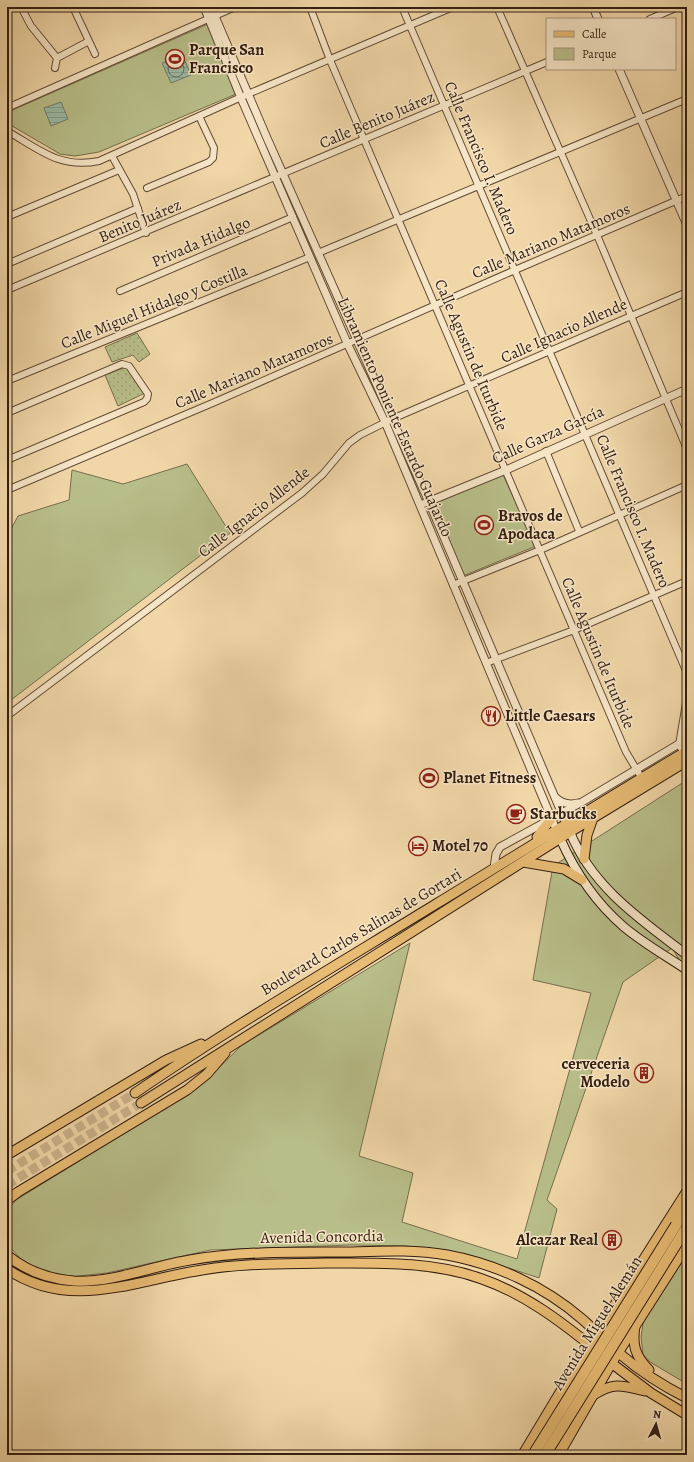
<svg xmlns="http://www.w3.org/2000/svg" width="694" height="1462" viewBox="0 0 694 1462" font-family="Alegreya,serif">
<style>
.green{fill:#b8be89;stroke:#766e4d}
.park{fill:url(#park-dots);stroke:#766e4d}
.water{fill:url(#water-rules);stroke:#717c69}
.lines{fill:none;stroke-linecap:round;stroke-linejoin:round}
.shore{stroke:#676c5a;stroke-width:1}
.primary-tunnel{stroke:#cbb28a;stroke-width:9;stroke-dasharray:9 4.5;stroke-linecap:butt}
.minor-casing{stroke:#624c37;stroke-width:8}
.tertiary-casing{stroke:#624c37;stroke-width:9}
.secondary-casing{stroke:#331e11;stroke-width:10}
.primary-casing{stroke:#331e11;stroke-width:11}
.trunk-casing{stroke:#331e11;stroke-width:12}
.minor{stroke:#f6e5c6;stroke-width:6}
.tertiary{stroke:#f6e5c6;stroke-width:7}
.secondary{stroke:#f6e5c6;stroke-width:8}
.primary{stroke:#e8bc74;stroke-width:9}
.trunk{stroke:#e8bc74;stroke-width:10}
.trunk-bridge-casing{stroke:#331e11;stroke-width:12;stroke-linecap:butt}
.trunk-bridge{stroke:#e8bc74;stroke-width:10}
.labels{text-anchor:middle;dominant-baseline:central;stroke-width:3;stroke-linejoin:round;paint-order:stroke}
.poi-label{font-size:16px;font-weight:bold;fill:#331e11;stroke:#f6e5c6;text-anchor:start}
.street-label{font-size:16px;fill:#331e11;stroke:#f6e5c6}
</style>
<defs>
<pattern id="park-dots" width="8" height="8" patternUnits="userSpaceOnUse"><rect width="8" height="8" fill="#b8be89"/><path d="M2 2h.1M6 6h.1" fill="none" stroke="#9fa375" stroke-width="1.8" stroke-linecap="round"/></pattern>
<pattern id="water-rules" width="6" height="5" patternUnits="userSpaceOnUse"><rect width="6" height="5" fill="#9bbaa4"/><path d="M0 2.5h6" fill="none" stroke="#869f8c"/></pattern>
</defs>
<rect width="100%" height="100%" fill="#f1d7a8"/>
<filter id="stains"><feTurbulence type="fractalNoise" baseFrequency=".005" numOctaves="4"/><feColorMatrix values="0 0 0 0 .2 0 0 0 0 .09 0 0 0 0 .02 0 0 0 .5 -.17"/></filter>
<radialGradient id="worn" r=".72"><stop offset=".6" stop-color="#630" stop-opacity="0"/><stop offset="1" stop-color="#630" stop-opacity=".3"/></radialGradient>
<!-- green -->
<path class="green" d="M208,24L236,94L99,152L75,156L60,154L7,123L8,112Z
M187,464L230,533L7,703V537L18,516L69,500L72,470L123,484Z
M503,475L536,546L463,576L433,504Z
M687,780V972L672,948L623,982L547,1200L557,1209L539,1278L466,1254L407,1246L351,1245L210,1250L107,1273L69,1277L52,1274L34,1267L20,1258L10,1247L7,1243V1211L16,1200L199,1087L241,1046L410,943L359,1156L413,1173L402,1222L517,1259L591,993L533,980L553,866Z
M687,1248V1384L650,1362L643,1354L641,1337L644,1317Z"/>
<!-- park -->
<path class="park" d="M137,333L150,354L139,362L133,355L112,362L105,347Z
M126,367L145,393L118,406L105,375Z"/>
<!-- water -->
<path class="water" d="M182,54L191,75L171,83L162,63Z
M61,102L68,119L51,126L44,108Z"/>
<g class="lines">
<!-- shore -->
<path class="shore" d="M168 69a8 8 0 1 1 16 0a8 8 0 1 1-16 0Z"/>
<!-- primary-tunnel -->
<path class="primary-tunnel" d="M7,1171L135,1093
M7,1185L141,1103"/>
<defs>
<path id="minor" d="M21,7L31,26L57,58
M73,7L95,54
M310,7L330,60L626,752L641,777
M402,7L687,673
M497,7L597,235L687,449
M650,19L678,7
M57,58L89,41
M55,68L57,58
M7,108L235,7
M7,131C40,150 60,169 99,161L248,94L453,7
M112,156L133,194L146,233
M147,188L209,162L213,158L214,148L199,116
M7,217L119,170
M318,253L687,99
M7,264L138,208
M7,290L547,62
M120,291L293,217
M7,381L310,257
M7,413L122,364L129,366L148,394L147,399L144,402L7,460
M546,451L579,531
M7,490L215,402L515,270L687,196
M453,585L540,550L687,485
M486,663L574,630L687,581
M7,716L302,493L323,474L349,443L360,435L392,419L687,292
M684,753L679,745L687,697"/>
<path id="tertiary" d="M204,7L241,98L348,345L385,422L558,834
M211,7L267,138L429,502L568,828
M593,7L598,19
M619,69L687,225
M425,503L506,470L687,389
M555,797C561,803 570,805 578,803
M494,868L496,854L500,847L582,802L687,739"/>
<path id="secondary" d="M570,832C592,887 641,920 687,955
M560,838C575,872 596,903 624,927C643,943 666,956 687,970"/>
<path id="primary" d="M537,837L551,819
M584,859L587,835L593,818
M523,862L564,869L582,880
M135,1093C233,1026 335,966 436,904C520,853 602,801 687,751
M141,1103L570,832L687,761
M7,1155L166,1060L201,1044
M7,1200L18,1192L187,1090L207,1074L225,1053
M7,1255C26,1271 49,1279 74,1281C113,1283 152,1266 190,1260C242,1251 294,1252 347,1252C381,1251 414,1249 447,1255C496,1264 544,1286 582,1319C595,1330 606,1343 620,1354C640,1371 663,1386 687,1398
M7,1269C70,1312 135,1280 202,1270C243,1263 284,1264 326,1263C377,1263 433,1261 482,1279C525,1294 560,1321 595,1349
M635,1326C632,1345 635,1356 649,1370
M606,1359L651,1393L687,1415
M592,1396C613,1382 621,1385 645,1391"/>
<path id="trunk" d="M676,1225L687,1206
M523,1455L574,1370L687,1192
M558,1455L611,1363L687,1244"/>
</defs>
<!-- minor casing -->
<use href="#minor" class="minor-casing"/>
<!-- tertiary casing -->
<use href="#tertiary" class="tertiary-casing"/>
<!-- secondary casing -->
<use href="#secondary" class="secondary-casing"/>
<!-- primary casing -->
<use href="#primary" class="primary-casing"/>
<!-- trunk casing -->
<use href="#trunk" class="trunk-casing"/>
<!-- minor -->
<use href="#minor" class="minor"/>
<!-- tertiary -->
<use href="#tertiary" class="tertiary"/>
<!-- secondary -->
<use href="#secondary" class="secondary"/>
<!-- primary -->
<use href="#primary" class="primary"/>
<!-- trunk -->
<use href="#trunk" class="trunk"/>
<defs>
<path id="trunk-bridge" d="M533,1455L676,1225
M545,1455L685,1230"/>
</defs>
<!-- trunk-bridge casing -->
<use href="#trunk-bridge" class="trunk-bridge-casing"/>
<!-- trunk-bridge -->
<use href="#trunk-bridge" class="trunk-bridge"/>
</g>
<!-- icons -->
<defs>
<symbol id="stadium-ring" viewBox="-11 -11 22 22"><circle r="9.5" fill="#f6e5c6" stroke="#8f2418" stroke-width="1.5"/><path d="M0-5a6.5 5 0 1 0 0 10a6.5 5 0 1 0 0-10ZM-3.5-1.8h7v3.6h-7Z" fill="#8f2418"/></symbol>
<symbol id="restaurant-ring" viewBox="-11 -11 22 22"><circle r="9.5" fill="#f6e5c6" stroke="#8f2418" stroke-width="1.5"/><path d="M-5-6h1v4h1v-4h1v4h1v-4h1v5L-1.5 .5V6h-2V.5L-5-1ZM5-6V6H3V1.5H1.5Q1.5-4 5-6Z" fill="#8f2418"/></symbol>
<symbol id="cafe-ring" viewBox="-11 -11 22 22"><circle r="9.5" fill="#f6e5c6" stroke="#8f2418" stroke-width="1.5"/><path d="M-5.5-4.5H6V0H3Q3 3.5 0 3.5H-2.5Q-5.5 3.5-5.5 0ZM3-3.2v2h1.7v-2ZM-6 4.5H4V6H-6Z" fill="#8f2418"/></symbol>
<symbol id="hotel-ring" viewBox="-11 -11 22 22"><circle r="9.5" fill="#f6e5c6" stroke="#8f2418" stroke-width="1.5"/><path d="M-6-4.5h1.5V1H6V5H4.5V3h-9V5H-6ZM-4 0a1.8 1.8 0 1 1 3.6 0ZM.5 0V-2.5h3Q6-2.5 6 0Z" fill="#8f2418"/></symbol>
<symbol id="building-ring" viewBox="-11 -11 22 22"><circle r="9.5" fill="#f6e5c6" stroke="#8f2418" stroke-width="1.5"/><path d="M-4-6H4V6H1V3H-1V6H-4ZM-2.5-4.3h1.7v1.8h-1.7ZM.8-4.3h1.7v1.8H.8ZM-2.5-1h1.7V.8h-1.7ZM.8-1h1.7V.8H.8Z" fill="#8f2418"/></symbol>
</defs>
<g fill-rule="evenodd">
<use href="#stadium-ring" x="164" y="48" width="22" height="22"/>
<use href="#stadium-ring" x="473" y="514" width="22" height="22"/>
<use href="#restaurant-ring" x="480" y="705" width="22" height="22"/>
<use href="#stadium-ring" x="418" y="767" width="22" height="22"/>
<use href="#cafe-ring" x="505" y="803" width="22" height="22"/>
<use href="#hotel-ring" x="407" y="835" width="22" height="22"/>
<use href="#building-ring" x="633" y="1062" width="22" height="22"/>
<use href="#building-ring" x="601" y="1229" width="22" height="22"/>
</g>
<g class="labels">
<!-- poi labels -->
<g class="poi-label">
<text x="189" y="50">Parque San<tspan x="189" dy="18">Francisco</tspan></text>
<text x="498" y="516">Bravos de<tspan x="498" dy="18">Apodaca</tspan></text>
<text x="505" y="716">Little Caesars</text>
<text x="443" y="778">Planet Fitness</text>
<text x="530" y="814">Starbucks</text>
<text x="432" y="846">Motel 70</text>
<text x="630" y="1064" text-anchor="end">cerveceria<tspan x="630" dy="18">Modelo</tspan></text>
<text x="598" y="1240" text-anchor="end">Alcazar Real</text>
</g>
<!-- street labels -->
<g class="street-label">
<text transform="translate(377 120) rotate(-23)">Calle Benito Juárez</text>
<text transform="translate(481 158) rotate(67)">Calle Francisco I. Madero</text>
<text transform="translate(140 221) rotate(-23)">Benito Juárez</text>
<text transform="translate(551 241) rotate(-23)">Calle Mariano Matamoros</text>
<text transform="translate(201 242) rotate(-23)">Privada Hidalgo</text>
<text transform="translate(154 307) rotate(-22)">Calle Miguel Hidalgo y Costilla</text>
<text transform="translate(564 331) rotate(-24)">Calle Ignacio Allende</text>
<text transform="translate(471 355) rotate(67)">Calle Agustin de Iturbide</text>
<text transform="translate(254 371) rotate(-23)">Calle Mariano Matamoros</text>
<text transform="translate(395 417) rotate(66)">Libramiento Poniente Estardo Guajardo</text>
<text transform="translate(548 435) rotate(-24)">Calle Garza García</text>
<text transform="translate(633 511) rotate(67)">Calle Francisco I. Madero</text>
<text transform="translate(254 512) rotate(-38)">Calle Ignacio Allende</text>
<text transform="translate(598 653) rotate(67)">Calle Agustin de Iturbide</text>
<text transform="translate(361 932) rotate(-31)">Boulevard Carlos Salinas de Gortari</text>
<text transform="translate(322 1237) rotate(-1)">Avenida Concordia</text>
<text transform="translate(597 1323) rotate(-58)">Avenida Miguel Alemán</text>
</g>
</g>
<!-- margin -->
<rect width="694" height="1462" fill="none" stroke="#f1d7a8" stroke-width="24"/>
<rect x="8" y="8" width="678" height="1446" fill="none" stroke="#331e11" stroke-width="2"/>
<rect x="12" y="12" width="670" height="1438" fill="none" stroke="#331e11"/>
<!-- legend -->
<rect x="546" y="18" width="130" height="52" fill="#f6e5c6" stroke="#a8957e"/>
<rect x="554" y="31" width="20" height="6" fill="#e8bc74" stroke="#a8957e"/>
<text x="582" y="38" font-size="12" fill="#331e11">Calle</text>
<rect x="554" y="48" width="20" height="12" fill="#b8be89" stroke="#a8957e"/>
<text x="582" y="58" font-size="12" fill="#331e11">Parque</text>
<!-- north arrow -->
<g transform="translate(656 1424) rotate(6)" stroke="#f6e5c6" stroke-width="3" paint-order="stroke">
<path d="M0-3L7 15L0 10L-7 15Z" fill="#331e11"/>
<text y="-6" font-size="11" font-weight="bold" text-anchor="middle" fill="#331e11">N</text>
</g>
<rect width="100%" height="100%" filter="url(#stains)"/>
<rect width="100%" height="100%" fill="url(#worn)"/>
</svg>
